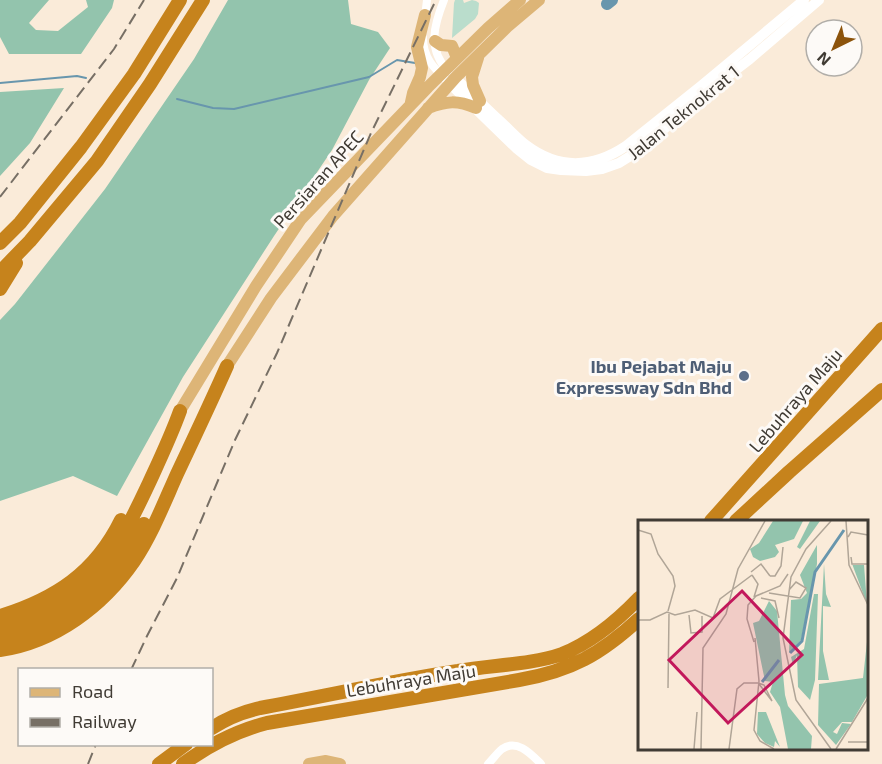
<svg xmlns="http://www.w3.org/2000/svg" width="882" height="764" viewBox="0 0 882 764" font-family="'Exo 2',sans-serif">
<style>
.green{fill:#baddcc}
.forest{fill:#93c4ad}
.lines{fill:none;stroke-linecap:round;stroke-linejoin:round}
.stream{stroke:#6896ad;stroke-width:2}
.river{stroke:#6896ad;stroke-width:12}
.street{stroke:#fff;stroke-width:8}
.secondary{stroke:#fff;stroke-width:10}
.primary{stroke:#ddb577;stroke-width:12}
.highway{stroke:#c6831c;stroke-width:14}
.rail{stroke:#776f65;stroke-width:2;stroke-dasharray:12 6;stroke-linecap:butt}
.service-dot{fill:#5c6f8a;stroke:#fdfaf7;stroke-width:2}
.labels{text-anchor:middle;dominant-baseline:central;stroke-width:6;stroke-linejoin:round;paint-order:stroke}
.street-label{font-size:18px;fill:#403b34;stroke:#fdfaf7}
.service-label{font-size:18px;font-weight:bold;fill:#4e5e75;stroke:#fdfaf7;text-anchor:end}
.inset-river{fill:none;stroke:#6896ad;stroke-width:3}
.inset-road{fill:none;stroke:#b0a597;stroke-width:1.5}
.view{fill:#c2185b;fill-opacity:0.15;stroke:#c2185b;stroke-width:3}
.inset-edge{fill:none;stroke:#403b34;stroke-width:3}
</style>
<rect width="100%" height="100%" fill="#faebd9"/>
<!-- green -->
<path class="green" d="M455,0H463L464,3L472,0L476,1L479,3L478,14L475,19L452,38L454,3Z"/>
<!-- forest -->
<path class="forest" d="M0,0H49L29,23L36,30L58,31L88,7L86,0H114L112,8L81,54H9L0,37Z
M228,0H348L351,24L378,32L390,48L369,80L332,150L274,236L183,377L117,496L73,476L0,501V320L15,304L105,189L194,59Z
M64,88L30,143L0,176V92Z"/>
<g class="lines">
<!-- stream -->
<path class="stream" d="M0,83L77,76L86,78
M177,99L213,108L234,109L369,77L397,60L415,63"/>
<!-- river -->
<path class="river" d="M607,4L612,0"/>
<!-- street -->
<path class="street" d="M444,0C434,25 427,49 448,71
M425,17L427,0
M423,38C423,59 436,70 450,84
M488,764C493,759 497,753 502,749C517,738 532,755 541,764"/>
<!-- secondary -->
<path class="secondary" d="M455,78C470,92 484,106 499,120C508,128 517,138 526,145C559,170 593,168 626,146L701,86L804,0
M450,84L516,148L531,160L547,168L561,170L586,171L602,169L619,163L640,150L703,95L750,59L819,0"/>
<!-- primary -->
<path class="primary" d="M435,41L441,45L452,46L457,58
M478,58L472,77L473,85L480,101
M411,102L413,93L420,77L422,68L417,47L425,15
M428,108C447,101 457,100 476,108
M227,366L271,298L333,216L455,78L507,27L539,0
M180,411L256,286L301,219L428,87L488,28L520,0
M309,764L326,761L340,764"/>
<!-- highway -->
<path class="highway" d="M0,243L20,223L81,147L134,74L180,0
M0,272L30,241L97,161L150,84L203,0
M0,289L16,263
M711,521L882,329
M736,521L789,472L882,390
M0,616C55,599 95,573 121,520
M0,626C21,623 42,614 59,602C67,597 76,593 82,587C114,559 131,521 149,483C160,459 171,436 180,411
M0,638C64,630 116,580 144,524
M0,650C55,642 103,606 134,561C152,534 164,503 177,474C194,438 211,402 227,366
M212,728C227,718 242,712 260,708C326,696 392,681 458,671C490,665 531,665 562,654C592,642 617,621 639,598
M159,764L186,744
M183,764C209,745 236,731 267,723L519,680C571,671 601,654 639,619"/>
<!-- rail -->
<path class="rail" d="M0,197L114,49L144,0
M131,670L147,636L177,578L235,440L277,353L371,133L436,0
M88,764L96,744"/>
</g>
<!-- markers -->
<circle class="service-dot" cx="744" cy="376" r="6"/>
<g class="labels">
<!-- street labels -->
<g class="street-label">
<text transform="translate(683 112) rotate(-39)">Jalan Teknokrat 1</text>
<text transform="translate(318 179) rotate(-48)">Persiaran APEC</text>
<text transform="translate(795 400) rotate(-49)">Lebuhraya Maju</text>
<text transform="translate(411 680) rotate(-9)">Lebuhraya Maju</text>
</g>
<!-- service labels -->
<g class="service-label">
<text x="732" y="366">Ibu Pejabat Maju<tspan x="732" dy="21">Expressway Sdn Bhd</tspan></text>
</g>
</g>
<!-- overview -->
<g transform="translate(638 520)">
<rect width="230" height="230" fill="#faebd9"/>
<path d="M135,1H165L156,19L137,25L141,32L137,37L122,41L115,37L112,29L121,23ZM172,1H182L162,29L159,27ZM179,25V44L163,120L151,133L153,80L163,79L169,73L162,55ZM213,41L214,45H226L229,84ZM186,44L188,74L193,87L185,86V131L191,160H180ZM176,74H180L177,160L172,180L160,167L159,135L155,145L153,137L166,129ZM131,81L139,91L147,175L150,186L174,216L173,229H150L142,187L132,172L135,162L127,161L115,103L121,101ZM229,122V176L214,202H204L195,212L199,214L204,203L213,204L198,225L180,205L181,164L225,158ZM120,192H128L142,227L137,221L136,227L127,223L119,214Z" fill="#93c4ad"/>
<path class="inset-river" d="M152,133L164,121L177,52L206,10M124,162L141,140"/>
<path class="inset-road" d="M193,1L168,29L153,57L145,118L158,180L193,229M208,1L211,45L230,85M0,10L13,14L20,34L35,56L37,66L30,91M210,17L213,12L230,15M213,37L214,44H229M113,52L123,44L132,56M114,55L120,64L116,77M132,56H137L143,46L145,27M131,73L162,78L168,68L158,62L151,70M123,78L137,81L141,98M51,95L53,113L64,112V96M0,100H12L29,92L37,95L57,90L75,98L82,79L114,55M117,118L121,161L116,210L122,221L136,229M116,122L109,99L110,85L118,76L142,66L150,54M120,163L126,165L134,181L121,164M30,168L31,94M210,222H230M56,229L59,192M63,229L65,128L88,94L100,49L127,1M91,229L99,169L106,163H120M198,229L230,178"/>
<path class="view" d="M104,71L164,135L90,203L31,140Z"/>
<rect width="230" height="230" class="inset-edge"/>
</g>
<!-- legend -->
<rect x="18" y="668" width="195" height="78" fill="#fdfaf7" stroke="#b1aea9" stroke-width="1.5"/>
<rect x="30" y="688" width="30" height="9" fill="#ddb577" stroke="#b1aea9" stroke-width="1.5"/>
<text x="72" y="698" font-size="18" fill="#403b34">Road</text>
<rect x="30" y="718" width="30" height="9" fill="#776f65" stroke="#b1aea9" stroke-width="1.5"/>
<text x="72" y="728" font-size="18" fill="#403b34">Railway</text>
<!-- north arrow -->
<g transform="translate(834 48) rotate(223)"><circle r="28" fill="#fdfaf7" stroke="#b1aea9" stroke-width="1.5"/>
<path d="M0-4.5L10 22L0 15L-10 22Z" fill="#8c530b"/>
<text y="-9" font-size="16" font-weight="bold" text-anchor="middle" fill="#403b34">N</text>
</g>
</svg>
